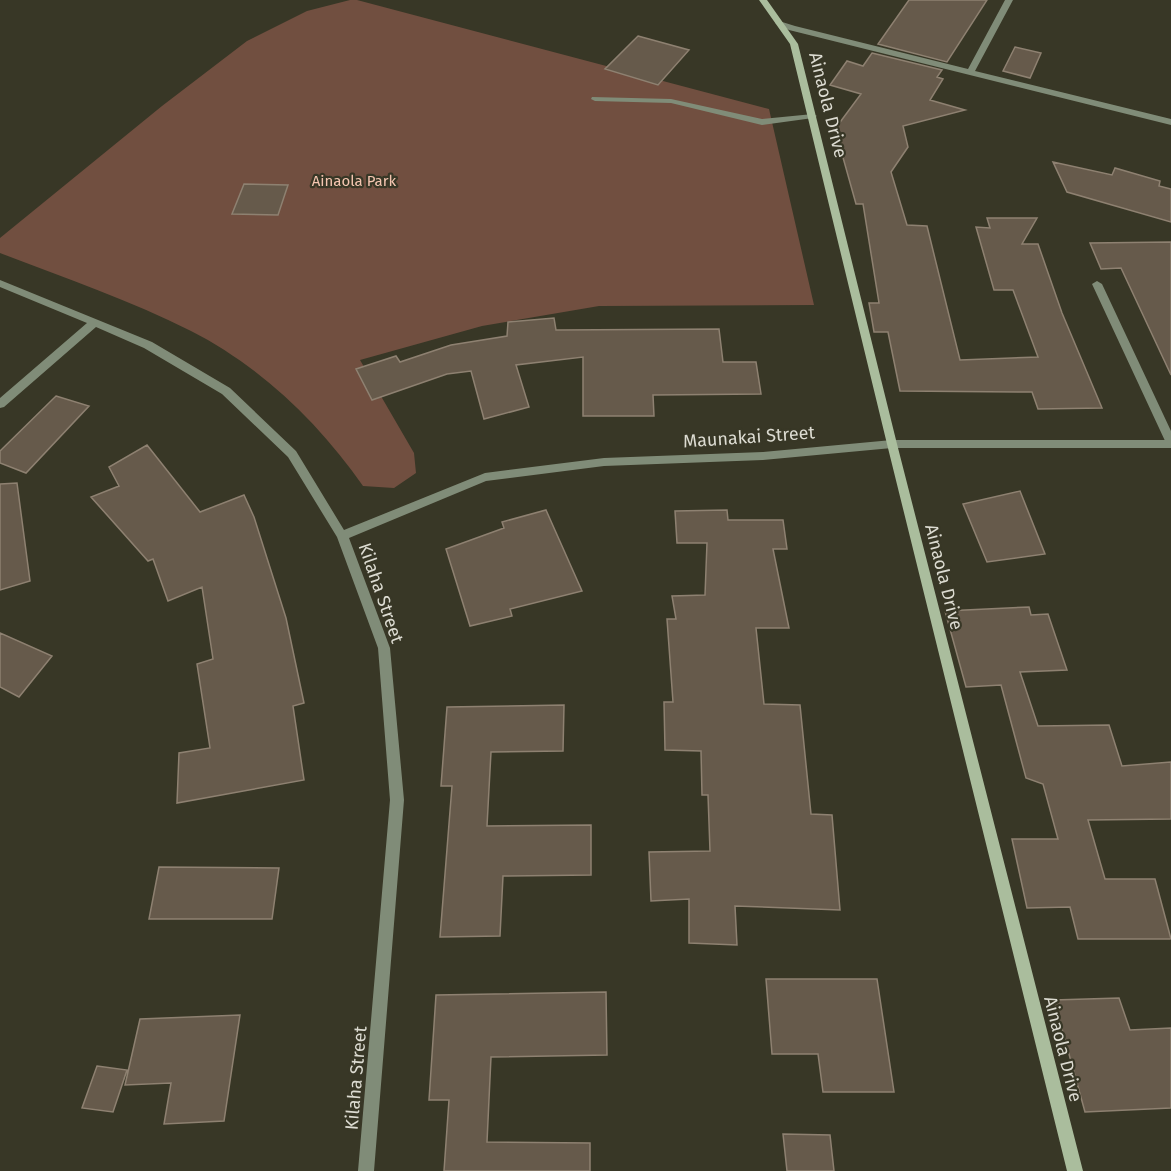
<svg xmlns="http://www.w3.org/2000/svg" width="1171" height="1171" viewBox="0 0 1171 1171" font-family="'Fira Sans',sans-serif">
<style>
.green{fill:#714f40}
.building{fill:#665a4b;stroke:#8e8171;stroke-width:1.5}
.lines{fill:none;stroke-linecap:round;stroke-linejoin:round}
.lane{fill:#808c78;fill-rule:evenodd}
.street{fill:#808c78;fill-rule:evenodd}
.secondary{fill:#aabd9d;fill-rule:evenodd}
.labels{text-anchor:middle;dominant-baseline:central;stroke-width:4.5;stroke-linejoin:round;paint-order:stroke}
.far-park-label{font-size:15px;fill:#f5c6b1;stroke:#383726}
.street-label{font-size:18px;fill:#dcdbd1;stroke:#383726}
</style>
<rect width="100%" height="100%" fill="#383726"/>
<!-- green -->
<path class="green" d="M350,0H357L769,109L814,305L599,306L482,326L360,360L414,453L416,473L394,488L363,486C319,423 260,366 191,331C130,300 64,278 0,253V238L162,106L247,41L307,11Z"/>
<!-- building -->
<path class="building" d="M909,0H987L947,62L878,44Z
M638,36L689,50L658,85L605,69Z
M1015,47L1041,53L1030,78L1003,71Z
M872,53L942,70L937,77L943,79L930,100L965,110L903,126L908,147L891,172L907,225L927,226L960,360L1038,357L1013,290H994L976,227L990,228L987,218H1037L1022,244H1038L1062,313L1102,408L1038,409L1032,392L900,391L888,332H874L869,303H879L863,204H856L835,129L861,94L830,85L847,61L863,66Z
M1053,162L1112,175L1115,168L1160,181L1159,186L1171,189V222L1067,192Z
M244,184L288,185L278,215L232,214Z
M1171,242V375L1121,268L1101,269L1090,243Z
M554,318L556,330L719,329L723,362H756L761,394L653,395L654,416H583V357L516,365L529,407L484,419L471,371L447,374L372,400L356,369L396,356L400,362L451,345L507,336L508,322Z
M56,396L89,406L26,473L0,463V451Z
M147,445L200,512L244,495L254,517L286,618L304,703L293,706L304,780L177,803L179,753L210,748L197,664L213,659L202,587L168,601L153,559L148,561L91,497L119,486L109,467Z
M17,483L30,581L0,590V484Z
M1020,491L1045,554L987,562L963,504Z
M546,510L582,591L510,609L512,616L470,626L446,549L504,528L502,522Z
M727,510L728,520H783L787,549H773L789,628H756L764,704L800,705L811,814L832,815L840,910L735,906L737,945L689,943V899L651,901L649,852L710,851L708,795H702L701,751L665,750L664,702H673L667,619H676L672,596L705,595L707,543H677L675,511Z
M1029,607L1031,615L1048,614L1067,670L1020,672L1038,726L1109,725L1122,766L1171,762V819L1088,820L1105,879H1155L1171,939H1078L1070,907L1027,908L1012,839H1058L1043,784L1026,778L1001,685L966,687L945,611Z
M0,633L52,656L19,697L0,687Z
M564,705L563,751L491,752L487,826L591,825V875L503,876L500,936L440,937L452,786H441L447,707Z
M159,867L279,868L272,919H149Z
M766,979H877L894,1092H823L818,1054H772Z
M606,992L607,1055L491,1057L487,1142L590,1143V1171H444L449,1100H429L436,995Z
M1119,998L1130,1030L1171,1028V1108L1085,1112L1054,1000Z
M240,1015L224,1121L164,1124L171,1083L125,1085L140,1019Z
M97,1066L127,1070L113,1112L82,1108Z
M783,1134L830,1135L834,1171H787Z"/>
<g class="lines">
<!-- lane -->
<path class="lane" d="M1005,0H1013L975,71L1171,119V125L789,30L775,23L779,21L795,26L968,69Z
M592,97L671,99L762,119L813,114L817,116L813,118L762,125L671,103L595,101L591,99Z
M1097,281L1102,284L1171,431V447L1166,443L1092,284Z"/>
<!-- street -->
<path class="street" d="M0,280L152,342L230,388L296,451L344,530L485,473L604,458L763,452L892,440H1171V448H892L763,460L604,466L486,481L349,538L390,648L404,800L374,1171H358L390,800L378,648L337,537L288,457L222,394L144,348L96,327L4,407L0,408V398L87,323L0,287Z"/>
<!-- secondary -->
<path class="secondary" d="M759,0H767L798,44L897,444L1083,1171H1067L887,444L790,44Z"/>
</g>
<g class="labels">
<!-- far-park labels -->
<g class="far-park-label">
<text x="354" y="181">Ainaola Park</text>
</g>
<!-- street labels -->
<g class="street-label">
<text transform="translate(828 105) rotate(76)">Ainaola Drive</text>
<text transform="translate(749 437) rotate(-4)">Maunakai Street</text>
<text transform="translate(944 577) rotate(76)">Ainaola Drive</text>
<text transform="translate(381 593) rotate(71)">Kilaha Street</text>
<text transform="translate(1063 1049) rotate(76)">Ainaola Drive</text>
<text transform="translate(356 1078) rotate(-85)">Kilaha Street</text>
</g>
</g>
</svg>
